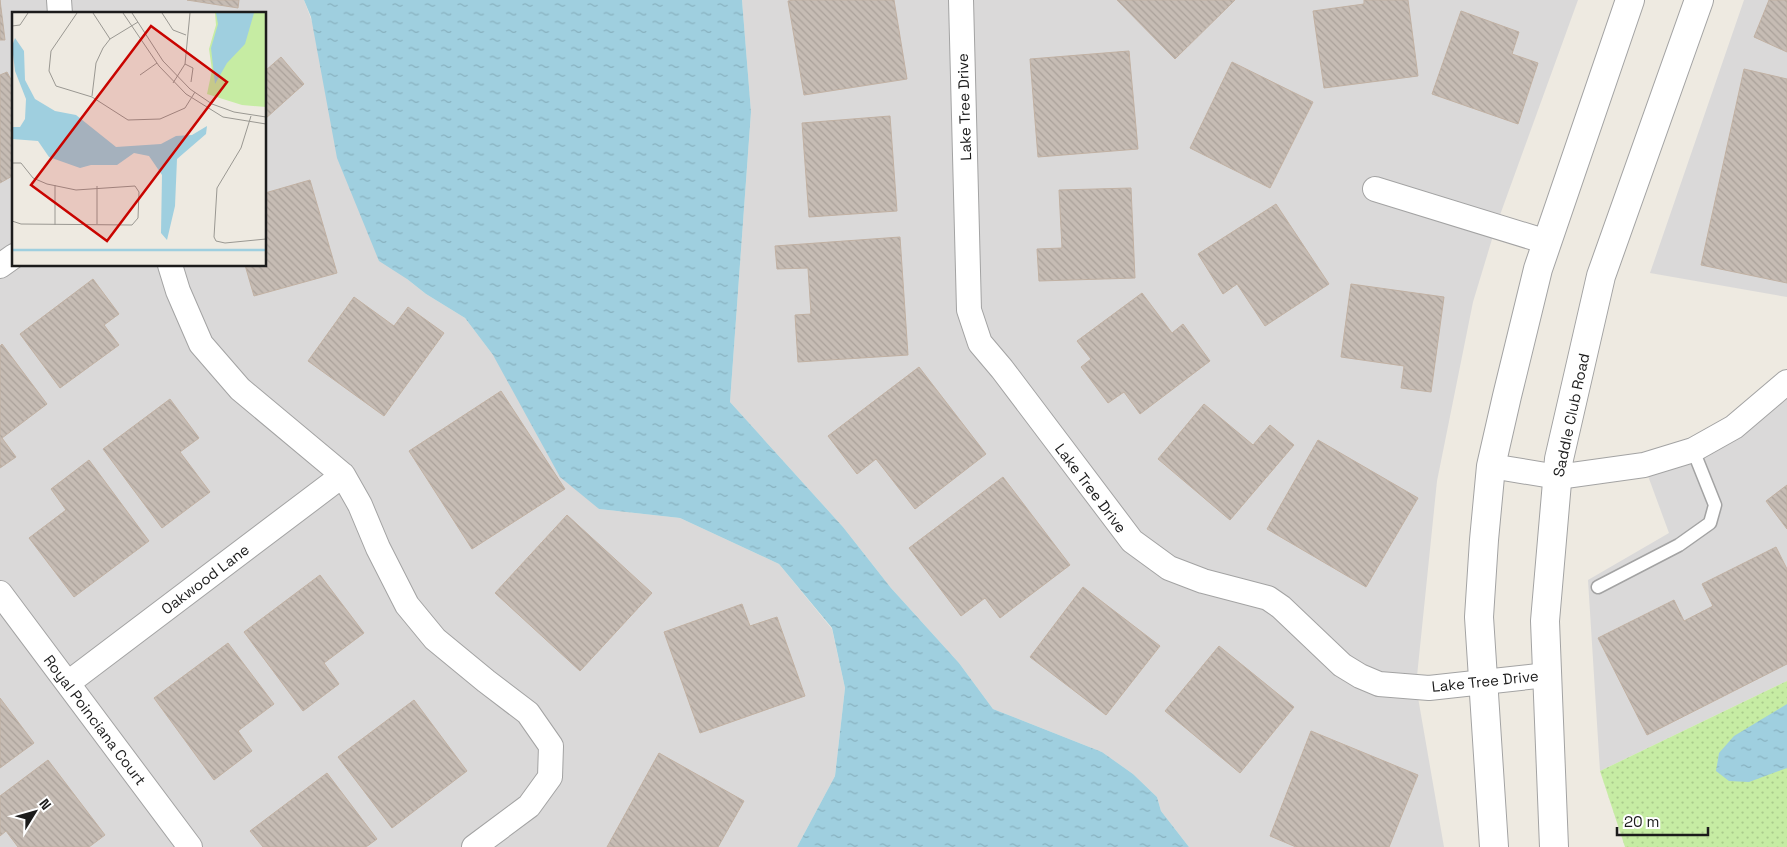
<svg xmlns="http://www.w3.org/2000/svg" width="1787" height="847" viewBox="0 0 1787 847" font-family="'Space Grotesk',sans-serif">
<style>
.residential{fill:#dad9d9;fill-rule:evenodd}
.grass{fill:url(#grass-dots)}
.water{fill:url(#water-ripples)}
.building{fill:url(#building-back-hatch);stroke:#c1b1a3}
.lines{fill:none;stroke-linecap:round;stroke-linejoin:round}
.service-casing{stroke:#a3a3a3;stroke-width:15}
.minor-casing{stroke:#a3a3a3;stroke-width:26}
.tertiary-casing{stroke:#a3a3a3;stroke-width:30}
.service{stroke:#fff;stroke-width:12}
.minor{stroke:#fff;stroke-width:24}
.tertiary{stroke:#fff;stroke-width:28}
.labels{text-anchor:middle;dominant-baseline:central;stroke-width:4;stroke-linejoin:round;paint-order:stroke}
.street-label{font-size:15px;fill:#1c1c1c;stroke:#fff}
.inset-river{fill:none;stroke:#9fcfdf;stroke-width:2.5}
.inset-road{fill:none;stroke:#9a9892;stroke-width:1}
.view{fill:#c90400;fill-opacity:0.15;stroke:#c90400;stroke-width:2.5}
.inset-edge{fill:none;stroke:#1c1c1c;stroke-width:2.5}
</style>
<defs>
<pattern id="grass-dots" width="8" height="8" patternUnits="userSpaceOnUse" patternTransform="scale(1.25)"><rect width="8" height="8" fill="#c6eca3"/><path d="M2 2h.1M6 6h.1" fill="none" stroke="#aaca8c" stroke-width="1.8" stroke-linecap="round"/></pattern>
<pattern id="water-ripples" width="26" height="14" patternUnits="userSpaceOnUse" patternTransform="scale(1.25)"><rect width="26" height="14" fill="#9fcfdf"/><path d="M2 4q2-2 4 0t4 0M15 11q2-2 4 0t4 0" fill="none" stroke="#88b1bf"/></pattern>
<pattern id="building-back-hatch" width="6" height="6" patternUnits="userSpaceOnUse" patternTransform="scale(1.25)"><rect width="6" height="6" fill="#c6bcb4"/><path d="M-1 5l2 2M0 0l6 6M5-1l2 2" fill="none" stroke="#aaa19a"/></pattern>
</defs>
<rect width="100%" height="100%" fill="#eeeae1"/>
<!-- residential -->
<path class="residential" d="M0,0H304L407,279L426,294L465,318L493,355L599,509L680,518L779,564L832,629L845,688L835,776L797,847H0ZM14,14H265V265H14Z
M742,0H1578L1496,226L1473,302L1437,481L1416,686L1444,847H1189L1161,811L1157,797L1133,774L1102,752L993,709L959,663L891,588L843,527L730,402L751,112Z
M1744,0H1787V297L1650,273Z
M1787,382V681L1600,771L1588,580L1669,533L1644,465L1693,450Z"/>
<!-- grass -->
<path class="grass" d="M1787,681V847H1625L1600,771Z"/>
<!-- water -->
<path class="water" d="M304,0H742L751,112L730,402L843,527L891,588L959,663L993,709L1102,752L1133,774L1157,797L1161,811L1189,847H797L835,776L845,688L832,628L779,564L680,518L599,509L560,477L493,355L465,318L426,294L407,279L379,261L337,158L311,17Z
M1787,704V768L1749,782L1729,781L1716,771L1719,753L1734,736Z"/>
<!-- building -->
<path class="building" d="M0,0L5,40H0Z
M187,0H239L238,8Z
M794,0H894L907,79L804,95L788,1Z
M1117,0H1235L1175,59Z
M1364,0H1408L1418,76L1324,88L1313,11L1364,4Z
M1769,0H1787V52L1754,37Z
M1461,11L1519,32L1512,54L1538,63L1518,124L1432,94Z
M1129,51L1138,149L1038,157L1030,59Z
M281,57L304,84L265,119V71Z
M1232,62L1313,102L1270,188L1190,148Z
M1744,69L1787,79V283L1701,265Z
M7,72L14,85V175L0,183V75Z
M890,116L897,211L809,217L802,123Z
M310,180L337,273L254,296L245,265H265V193Z
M1131,188L1135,278L1039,281L1037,249L1062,248L1059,190Z
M1276,204L1329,284L1265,326L1237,284L1223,294L1198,254Z
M900,237L908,355L798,362L795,315L811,314L808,268L777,269L775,246Z
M93,279L119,314L104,325L119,345L60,388L20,334Z
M1351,284L1444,297L1431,392L1401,388L1404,366L1341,357Z
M1142,293L1172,333L1183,324L1210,361L1140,414L1124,392L1108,403L1081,367L1091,359L1077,341Z
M354,297L394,326L408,307L444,333L384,416L308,361Z
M2,344L47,404L2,438L16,457L0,468V346Z
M919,367L986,454L915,509L876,459L857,474L828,436Z
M501,391L565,489L472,549L409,451Z
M170,399L199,438L180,452L210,492L162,528L103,449Z
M1204,404L1253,445L1270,425L1294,445L1230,520L1158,459Z
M1318,440L1418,498L1366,587L1267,529Z
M89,460L149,541L74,597L29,538L66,510L51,489Z
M1003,477L1070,565L1000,618L985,598L961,616L909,548Z
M1787,485V529L1766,501Z
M567,515L652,593L580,671L495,593Z
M1776,547L1787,569V664L1647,735L1598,638L1674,600L1684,621L1713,606L1702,584Z
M320,575L364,633L324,663L339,684L303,711L244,632Z
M1083,587L1160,646L1106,715L1030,657Z
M742,604L750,626L777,617L805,696L700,733L664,632Z
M228,643L274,704L238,731L252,751L214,780L154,698Z
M1219,646L1294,707L1240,773L1165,711Z
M0,698L34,743L0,768Z
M414,700L467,771L392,828L338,757Z
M1311,731L1418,775L1389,847H1296L1270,836Z
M659,753L744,801L718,847H607Z
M48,760L105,835L89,847H18L6,831L0,836V796Z
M327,773L377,839L366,847H328L327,846L325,847H263L250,831Z"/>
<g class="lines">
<defs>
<path id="service" d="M1598,587L1679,545L1710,523L1715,505L1693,450"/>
<path id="minor" d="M59,0L60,14
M961,0L969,310L980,343L1002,369L1132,541L1169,568L1203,581L1268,598L1281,607L1342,665L1360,676L1379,684L1429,688L1547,675
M1375,189L1547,242
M170,265L178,291L201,344L240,389L343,475L360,505L378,548L407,605L435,639L486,681L528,713L551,746L550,777L529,806L474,847
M0,266L14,256
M1491,466L1558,477L1644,465L1693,450L1734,427L1787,382
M0,593L190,847
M68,683L343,475"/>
<path id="tertiary" d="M1494,847L1479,617L1484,540L1491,466L1507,396L1538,269L1630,0
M1554,847L1545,621L1559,459L1601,276L1699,0"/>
</defs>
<!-- service casing -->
<use href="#service" class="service-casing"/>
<!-- minor casing -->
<use href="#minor" class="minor-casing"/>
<!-- tertiary casing -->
<use href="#tertiary" class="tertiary-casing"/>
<!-- service -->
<use href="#service" class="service"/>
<!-- minor -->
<use href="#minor" class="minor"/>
<!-- tertiary -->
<use href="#tertiary" class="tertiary"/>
</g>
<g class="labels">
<!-- street labels -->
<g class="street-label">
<text transform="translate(964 107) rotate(-92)">Lake Tree Drive</text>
<text transform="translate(1571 415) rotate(-78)">Saddle Club Road</text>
<text transform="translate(1091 488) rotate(53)">Lake Tree Drive</text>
<text transform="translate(205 579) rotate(-37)">Oakwood Lane</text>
<text transform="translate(1485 681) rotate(-6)">Lake Tree Drive</text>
<text transform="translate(95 720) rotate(53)">Royal Poinciana Court</text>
</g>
</g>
<!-- overview -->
<g transform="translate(12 12)">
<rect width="254" height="254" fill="#eeeae1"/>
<path d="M203,1H254V95L230,93L195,82L200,58L197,37L204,13Z" fill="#c6eca3"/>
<path d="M204,1H242L233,32L215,51L203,72L199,36L206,12ZM3,26L12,39L13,68L23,87L43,99L64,103L104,135L149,132L164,124L180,123L195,114L194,122L165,147L163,194L155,228L149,221L150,163L137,144L122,141L105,153H79L68,156L37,145L26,129L0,127V115H8L13,107L14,87L3,59L0,34Z" fill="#9fcfdf"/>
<path class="inset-river" d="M0,238H254"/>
<path class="inset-road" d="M65,1L39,39L37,59L44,74L80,85L116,108L148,107L173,96L183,80M81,1L98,27M111,1L147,54L174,82L211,105L254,112M120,1L151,49L178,77L200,92L222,100L254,105M150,1L161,18L174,23M0,14L8,13L16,1M173,52L181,56L179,70M128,63L145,51M161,71L173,52L178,1M80,84L84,51L91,36L98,27L126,10M239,104L229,136L205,176L202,225L204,229L213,231L254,227M0,151H9L21,166L35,172L64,178L123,174L127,180L126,206L120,213L9,212L0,209M85,174V212M43,213V173"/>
<path class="view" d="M139,14L215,70L95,229L19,173Z"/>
<rect width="254" height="254" class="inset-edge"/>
</g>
<!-- north arrow -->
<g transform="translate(35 812) rotate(53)" stroke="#ffffff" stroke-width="4" paint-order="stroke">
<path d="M0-4L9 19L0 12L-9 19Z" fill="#1c1c1c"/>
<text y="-8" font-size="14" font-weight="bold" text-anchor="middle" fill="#1c1c1c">N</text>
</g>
<!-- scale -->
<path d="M1617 827v8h91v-8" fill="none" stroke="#1c1c1c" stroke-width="2.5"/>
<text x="1624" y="827" font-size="15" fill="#1c1c1c" stroke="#ffffff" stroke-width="4" paint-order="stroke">20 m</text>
</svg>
